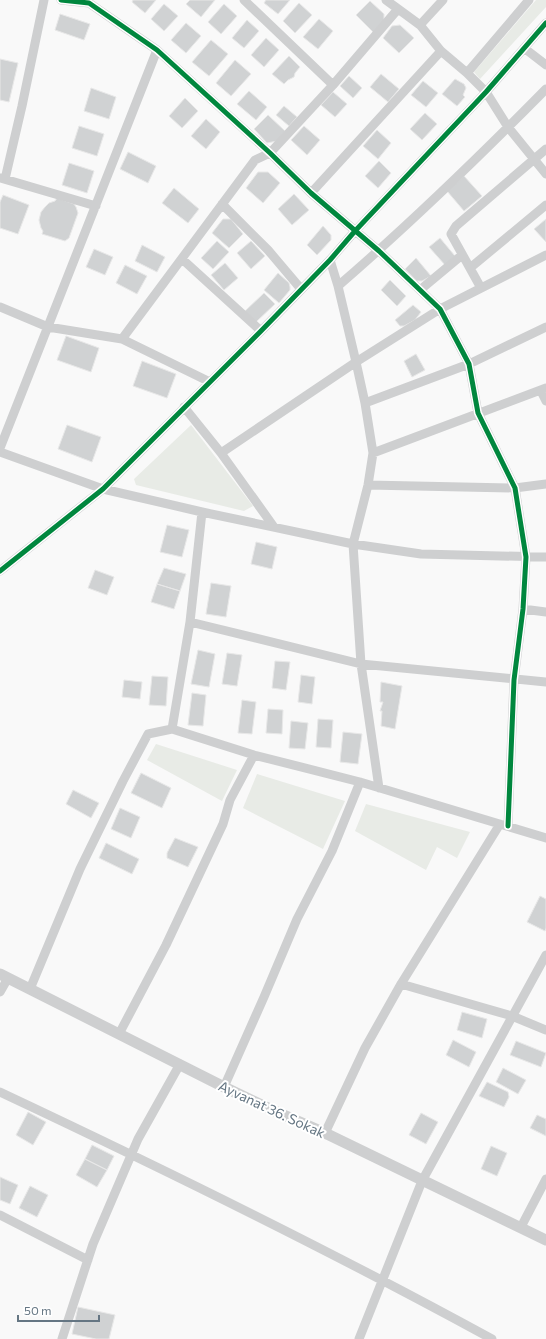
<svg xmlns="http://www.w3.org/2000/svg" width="546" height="1339" viewBox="0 0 546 1339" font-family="Commissioner,sans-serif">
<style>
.green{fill:#e8ebe6}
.building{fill:#d0d2d3;stroke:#e8e8e8}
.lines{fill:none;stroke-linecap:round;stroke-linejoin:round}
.minor{stroke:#cecfd0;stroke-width:9}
.tertiary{stroke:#cecfd0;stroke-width:11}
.cycleway-casing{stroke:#fff;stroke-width:8}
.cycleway{stroke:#00873e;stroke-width:5}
.labels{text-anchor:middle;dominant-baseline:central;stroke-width:4;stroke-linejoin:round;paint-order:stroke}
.street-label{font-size:14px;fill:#657683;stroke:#fff}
</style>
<rect width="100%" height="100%" fill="#f9f9f9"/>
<!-- green -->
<path class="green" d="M536,0H546V7L480,79L474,72Z
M191,425L253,506L244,511L136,485L134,479Z
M156,744L237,770L222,801L147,760Z
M257,774L345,801L323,849L243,808Z
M366,804L470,832L457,858L437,847L426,870L355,831Z"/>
<!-- building -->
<path class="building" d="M133,0H156L145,13L132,2Z
M190,0H215L201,17L186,4Z
M266,0H290L278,14L264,3Z
M370,1L384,14V21L374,33L356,15Z
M299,3L312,15L295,33L283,21Z
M164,4L178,16L164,31L151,19Z
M224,4L237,16L221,34L208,22Z
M60,14L90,24L84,40L55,30Z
M319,19L333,31L318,49L303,37Z
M247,20L259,31L244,48L232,38Z
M186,23L201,36L186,53L171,40Z
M400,25L414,38L399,53L383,38L392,26Z
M266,38L279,50L264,67L251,55Z
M211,40L228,54L209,76L192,62Z
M289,56L300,67L295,73L294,77L288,80L284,84L272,74Z
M0,59L18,63L9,102L0,100Z
M235,60L251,74L231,96L216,83Z
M381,74L399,89L388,102L370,87Z
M349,76L362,88L353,98L340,86Z
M455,79L464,84L466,88L463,95L465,97L457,106L442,94Z
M423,81L438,93L426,107L411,95Z
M91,88L116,97L109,119L84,111Z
M249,91L267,107L256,120L237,104Z
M333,92L347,104L335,117L321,105Z
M185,98L198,111L182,128L169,116Z
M284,106L297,117L289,126L276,115Z
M425,113L437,124L422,140L410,129Z
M268,115L285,131L277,141L267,143L254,129Z
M206,119L220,132L206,149L191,136Z
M79,126L104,134L97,156L72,148Z
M304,126L320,140L307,155L291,140Z
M377,130L391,143L378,159L363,146Z
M128,152L156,166L148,183L120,169Z
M379,161L391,173L378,188L365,176Z
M69,163L94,171L87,193L62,185Z
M258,172H268L280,183L263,203L246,188Z
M464,176L482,196L464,211L447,191Z
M174,188L199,209L188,223L162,203Z
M294,194L309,210L292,225L278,209Z
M3,195L29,205L18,234L0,228V202Z
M57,198L74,204L76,207L78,213L69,238L65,241L42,234L43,231L41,228L39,220L41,212L45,207L49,203L55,201Z
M223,219H231L243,234L229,248L212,233Z
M546,219V242L534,229Z
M323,226L331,235V240L317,255L307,245Z
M440,238L455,256L445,265L429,247Z
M217,241L229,252L213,269L201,258Z
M251,241L265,256L251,269L237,253Z
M142,245L165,257L157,272L135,261Z
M94,249L113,257L105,275L86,267Z
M416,258L431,276L422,281H417L405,269Z
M225,263L238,278L224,290L211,275Z
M125,265L147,276L137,294L116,283Z
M278,273L289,283L290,287V290L279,303L264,290Z
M390,280L406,296L397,306L381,290Z
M264,293L275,304L256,322L245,311Z
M413,305L421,312L415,320L404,326H400L395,320Z
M66,336L99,348L91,372L57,360Z
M416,354L425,370L412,377L404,361Z
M142,361L176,374L167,398L133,386Z
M67,425L101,437L92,462L58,449Z
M167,525L189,530L182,557L160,552Z
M256,542L277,547L272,569L251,564Z
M164,568L186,574L180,591L157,584Z
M95,570L114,577L107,595L88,588Z
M211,583L231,586L226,617L206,614Z
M157,584L180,591L174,609L151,602Z
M198,650L215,654L209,687L191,684Z
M227,653L242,655L237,686L222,684Z
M275,661L290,662L286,690L272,688Z
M301,675L315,677L312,704L298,702Z
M152,676L168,677L166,706L149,705Z
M124,680L142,682L140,699L122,697Z
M381,682L402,686L395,729L381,726L382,711H380L383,702H380Z
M192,693L206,695L203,726L188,725Z
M242,700L256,702L252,734L238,733Z
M268,709L283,710L282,734L266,733Z
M318,719L333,720L331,748L316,747Z
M291,721L308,723L305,749L289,748Z
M343,732L362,734L358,764L340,762Z
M141,773L171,788L162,808L131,793Z
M73,790L99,803L91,818L66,804Z
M120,808L140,817L131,838L111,829Z
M175,838L198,847L188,867L167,858V853Z
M106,843L139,859L132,874L99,858Z
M540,896L546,899V928L545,931L527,922Z
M462,1012L487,1019L482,1038L457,1030Z
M453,1040L476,1052L469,1067L446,1055Z
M516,1041L546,1053L541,1067L510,1055Z
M503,1068L526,1080L518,1094L496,1082Z
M487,1082L508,1092L509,1097L504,1107L479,1096Z
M28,1112L46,1122L33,1145L16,1135Z
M421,1113L438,1122L426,1144L409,1135Z
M537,1115L546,1119V1136L530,1128Z
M92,1145L114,1156L107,1170L85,1159Z
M491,1146L507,1153L497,1176L481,1169Z
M85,1159L107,1170L97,1187L76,1175Z
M0,1177L18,1185L10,1204L0,1200Z
M30,1186L48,1195L37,1217L19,1208Z
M78,1307L115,1315L109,1339H96L72,1334Z"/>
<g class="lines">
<!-- minor -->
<path class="minor" d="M61,0L89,3L157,50L270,153L311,193L379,251L440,309L469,364L478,413L515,488L526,557L523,609L514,680L508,826
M244,0L333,85
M386,0L420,25L441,51L467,73L486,92L508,127L546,174
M420,25L443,0
M524,48L546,65
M467,73L529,0
M1,178L96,206
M5,179L22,106L44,0
M311,193L441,51
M222,204L268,250L301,289
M182,259L261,331
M330,260L338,286L356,362L365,403L373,453L368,485L353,544L361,664L379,788
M470,268L546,205
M338,286C410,224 479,157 546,89
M481,288L451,234L456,226L546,149
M420,290L462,255
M0,307L48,327L122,339L210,382
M122,339L255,160L270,153L333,85L398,9
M541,391L546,401
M365,403L469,364L546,327
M184,407L221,453L356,362L440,309L546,255
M0,448L157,50
M0,452L103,489L202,512L353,544L421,554L546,557
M221,453L274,527
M373,453L546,388
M368,485L515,488L546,484
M202,512L190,622L172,729L254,755L360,782L546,838
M0,571L103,489L261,331L330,260L355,231L486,92L546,23
M523,609L546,612
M190,622L361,664L546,682
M401,984L512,1016L546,1030
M30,989L80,869L123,781L148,734L172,729
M0,992L8,978
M119,1034L166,945L223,824L230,800L254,755
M224,1087L264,997L297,919L332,851L360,782
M0,1092C166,1170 331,1251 492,1339
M325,1133L365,1048L401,984L500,824
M0,1215L88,1260
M521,1227L546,1179
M62,1339L93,1244L138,1139L180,1064
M359,1339L422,1181L546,955"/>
<!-- tertiary -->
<path class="tertiary" d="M0,974L224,1087L270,1109L325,1133L546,1240"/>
<defs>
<path id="cycleway" d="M61,0L89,3L157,50L270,153L311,193L379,251L440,309L469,364L478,413L515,488L526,557L523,609L514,680L508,826
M0,571L103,489L261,331L330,260L355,231L486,92L546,23"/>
</defs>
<!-- cycleway casing -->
<use href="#cycleway" class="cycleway-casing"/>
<!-- cycleway -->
<use href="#cycleway" class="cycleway"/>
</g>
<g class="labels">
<!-- street labels -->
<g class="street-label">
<text transform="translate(272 1109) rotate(25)">Ayvanat 36. Sokak</text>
</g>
</g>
<!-- scale -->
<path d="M18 1315v6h81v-6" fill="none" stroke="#657683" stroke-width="2"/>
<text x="24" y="1315" font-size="12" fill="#657683" stroke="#ffffff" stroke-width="3" paint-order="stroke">50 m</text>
</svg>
